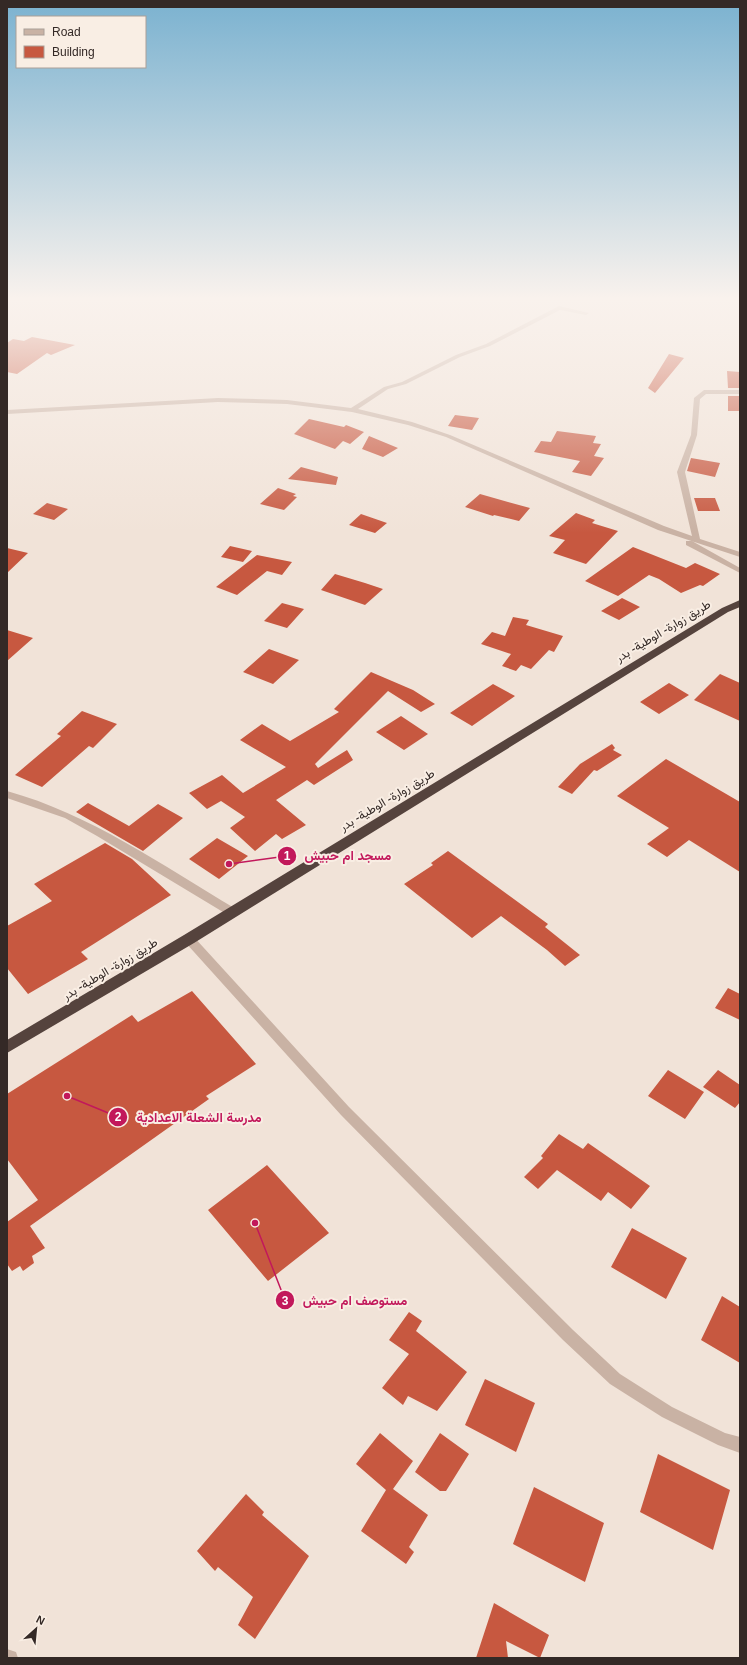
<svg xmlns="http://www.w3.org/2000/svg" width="747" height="1665" viewBox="0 0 747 1665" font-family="Arial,Vazirmatn,sans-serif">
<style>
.building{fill:#c75840}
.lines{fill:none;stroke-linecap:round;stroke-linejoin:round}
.minor{fill:#c9b2a4;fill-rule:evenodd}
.highway{fill:#55433d;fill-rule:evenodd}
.labels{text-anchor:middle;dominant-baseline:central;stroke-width:4;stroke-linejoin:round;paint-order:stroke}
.street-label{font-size:12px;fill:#342926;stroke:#f9eee4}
.leader{fill:none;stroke:#c2185b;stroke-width:1.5}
.callout-dot{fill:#c2185b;stroke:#f9eee4;stroke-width:1.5}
.mark-label{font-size:12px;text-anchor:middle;font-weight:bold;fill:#fff}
.callout-label{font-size:13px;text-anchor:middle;font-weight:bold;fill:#c2185b;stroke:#f9eee4;stroke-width:4;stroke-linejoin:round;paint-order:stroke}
</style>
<rect width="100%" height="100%" fill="#f1e3d8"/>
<!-- building -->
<path class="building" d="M32,337L75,345L51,355L47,353L17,374L7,372V343L13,339L24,341Z
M669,354L684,358L655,393L648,388Z
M727,371L740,372V388H728Z
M728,396H740V411H728Z
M455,415L479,418L472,430L448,426Z
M309,419L344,427L346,425L364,432L350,444L343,441L335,449L294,434Z
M557,431L596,436L593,443L601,444L594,456L604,458L591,476L572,472L580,461L534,452L541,441L551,442Z
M369,436L398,448L383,457L362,449Z
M691,458L720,463L715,477L687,471Z
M301,467L338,477L336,485L288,479Z
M278,488L296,494L293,496L297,497L284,510L260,504Z
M480,494L508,502L530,508L519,521L494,515L493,516L465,507Z
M694,498H715L720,511H698Z
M47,503L68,509L54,520L33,514Z
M576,513L595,520L592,523L618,531L586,564L553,553L565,540L549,536Z
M361,514L387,523L375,533L349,525Z
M230,546L252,551L243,562L221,557Z
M633,547L686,568L695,563L720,574L703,586L700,585L681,593L659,579L649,575L618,596L585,581Z
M7,548L28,553L7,573Z
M257,555L292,562L282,575L267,571L237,595L216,587Z
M335,574L365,583L383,589L365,605L321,590Z
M622,598L640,607L619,620L601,611Z
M282,603L304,609L287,628L264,621Z
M513,617L529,620L526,625L563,636L554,652L549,650L531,669L521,665L516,671L502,666L511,654L481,644L492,632L505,636Z
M7,630L33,638L7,661Z
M269,649L299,660L273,684L243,672Z
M371,672L413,690L435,704L421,712L388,691L315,764L318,768L347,750L353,760L314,785L307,780L276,800L306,825L282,839L276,834L255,851L230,828L245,817L221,801L207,809L189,793L222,775L243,793L286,767L240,740L262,724L290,741L339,712L334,709Z
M720,674L740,683V721L694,700Z
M669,683L689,695L659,714L640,702Z
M493,684L515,696L472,726L450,713Z
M82,711L117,724L93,748L89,746L42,787L15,775L61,736L57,734Z
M401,716L428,734L404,750L376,732Z
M612,744L615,748L613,750L622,755L597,771L594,770L572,794L558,787L580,764Z
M666,759L740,802V872L689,840L667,857L647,844L669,828L617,796Z
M88,803L129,826L158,804L183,818L143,851L76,812Z
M217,838L248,856L219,879L189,859Z
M105,843L132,859L171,895L81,952L88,959L28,994L7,968V926L52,901L34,884Z
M448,851L548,924L545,927L580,955L565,966L547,950L501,916L472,938L404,884L433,865L431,863Z
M728,988L740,994V1020L715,1008Z
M192,991L256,1064L206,1096L209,1099L30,1226L45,1248L32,1256L34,1263L23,1271L20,1266L12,1271L7,1264V1222L38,1200L7,1159V1094L132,1015L138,1022Z
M668,1070L704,1092L685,1119L648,1096Z
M718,1070L740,1085V1102L735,1108L703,1087Z
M559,1134L583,1149L588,1143L650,1186L631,1209L608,1192L601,1201L557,1170L538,1189L524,1177L543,1158L541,1156Z
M267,1165L329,1233L268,1281L208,1210Z
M632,1228L687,1258L666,1299L611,1267Z
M722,1296L740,1307V1363L701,1340Z
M409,1312L422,1321L416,1331L467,1372L437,1411L408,1396L403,1405L382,1388L409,1354L389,1340Z
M485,1379L535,1403L516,1452L465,1425Z
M380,1433L413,1461L393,1489L428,1515L409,1547L414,1552L406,1564L361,1531L386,1490L356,1464Z
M440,1433L469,1454L446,1491H440L415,1472Z
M658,1454L730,1490L713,1550L640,1512Z
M534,1487L604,1523L585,1582L513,1544Z
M246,1494L264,1512L262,1515L309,1556L255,1639L238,1625L253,1597L218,1567L215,1571L197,1551Z
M494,1603L549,1635L540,1658L506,1641L508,1658H476Z"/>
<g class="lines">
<!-- minor -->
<path class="minor" d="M559,306L589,313L586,315L560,310L490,346L460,357L406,384L388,389L358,409L412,422L450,435L664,526L692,536L677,472L691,435L694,398L704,390H740V394H706L700,399L697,435L685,472L700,539L740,552V557L658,530L446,437L408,425L352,412L287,404L218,402L7,414V410L218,398L287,400L351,408L384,387L402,382L456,355L486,344Z
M686,541H692L740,568V573L686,545Z
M7,791C90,814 162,865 236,909L237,912L236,915H228L97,836L65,818L7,798Z
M189,935L193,936L349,1107L573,1330L620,1374L672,1407L725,1433L740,1437V1453L718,1445L662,1417L610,1384L563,1340L341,1115L185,942L184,939L185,936Z
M7,1649L16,1652L18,1658H7Z"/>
<!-- highway -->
<path class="highway" d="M740,600V607L728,612L194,943L7,1053V1040L184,935L722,608Z"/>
</g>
<!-- sky -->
<linearGradient id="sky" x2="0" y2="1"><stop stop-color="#7bb2d0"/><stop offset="0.56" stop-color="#f9f2ed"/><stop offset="1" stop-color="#f9f2ed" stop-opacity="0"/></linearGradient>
<rect width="747" height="533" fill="url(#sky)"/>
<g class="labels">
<!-- street labels -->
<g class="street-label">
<text transform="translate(663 631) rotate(-31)">طريق زوارة- الوطية- بدر</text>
<text transform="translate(387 800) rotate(-31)">طريق زوارة- الوطية- بدر</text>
<text transform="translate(110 969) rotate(-31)">طريق زوارة- الوطية- بدر</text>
</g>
</g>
<!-- callouts -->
<path class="leader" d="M229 864L287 856M67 1096L118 1117M255 1223L285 1300"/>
<g class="callout-dot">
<circle cx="229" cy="864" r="4"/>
<circle cx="67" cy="1096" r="4"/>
<circle cx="255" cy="1223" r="4"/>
<circle cx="287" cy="856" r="10"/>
<circle cx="118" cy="1117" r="10"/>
<circle cx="285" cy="1300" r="10"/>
</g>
<g class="mark-label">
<text x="287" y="860">1</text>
<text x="118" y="1121">2</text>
<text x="285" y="1305">3</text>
</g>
<g class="callout-label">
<text x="348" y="860">مسجد ام حبيش</text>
<text x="199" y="1122">مدرسة الشعلة الاعدادية</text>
<text x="355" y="1305">مستوصف ام حبيش</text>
</g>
<!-- border -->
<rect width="747" height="1665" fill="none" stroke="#342926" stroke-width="16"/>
<!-- legend -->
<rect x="16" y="16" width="130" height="52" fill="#f9eee4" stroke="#aa9f98"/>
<rect x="24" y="29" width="20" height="6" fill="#c9b2a4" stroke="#aa9f98"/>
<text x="52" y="36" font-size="12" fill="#342926">Road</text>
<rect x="24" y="46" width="20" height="12" fill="#c75840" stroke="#aa9f98"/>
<text x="52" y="56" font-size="12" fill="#342926">Building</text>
<!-- north arrow -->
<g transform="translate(36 1629) rotate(27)" stroke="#f9eee4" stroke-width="3" paint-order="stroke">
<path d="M0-3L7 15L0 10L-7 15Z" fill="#342926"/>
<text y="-6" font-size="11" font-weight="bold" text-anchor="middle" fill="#342926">N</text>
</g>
</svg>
